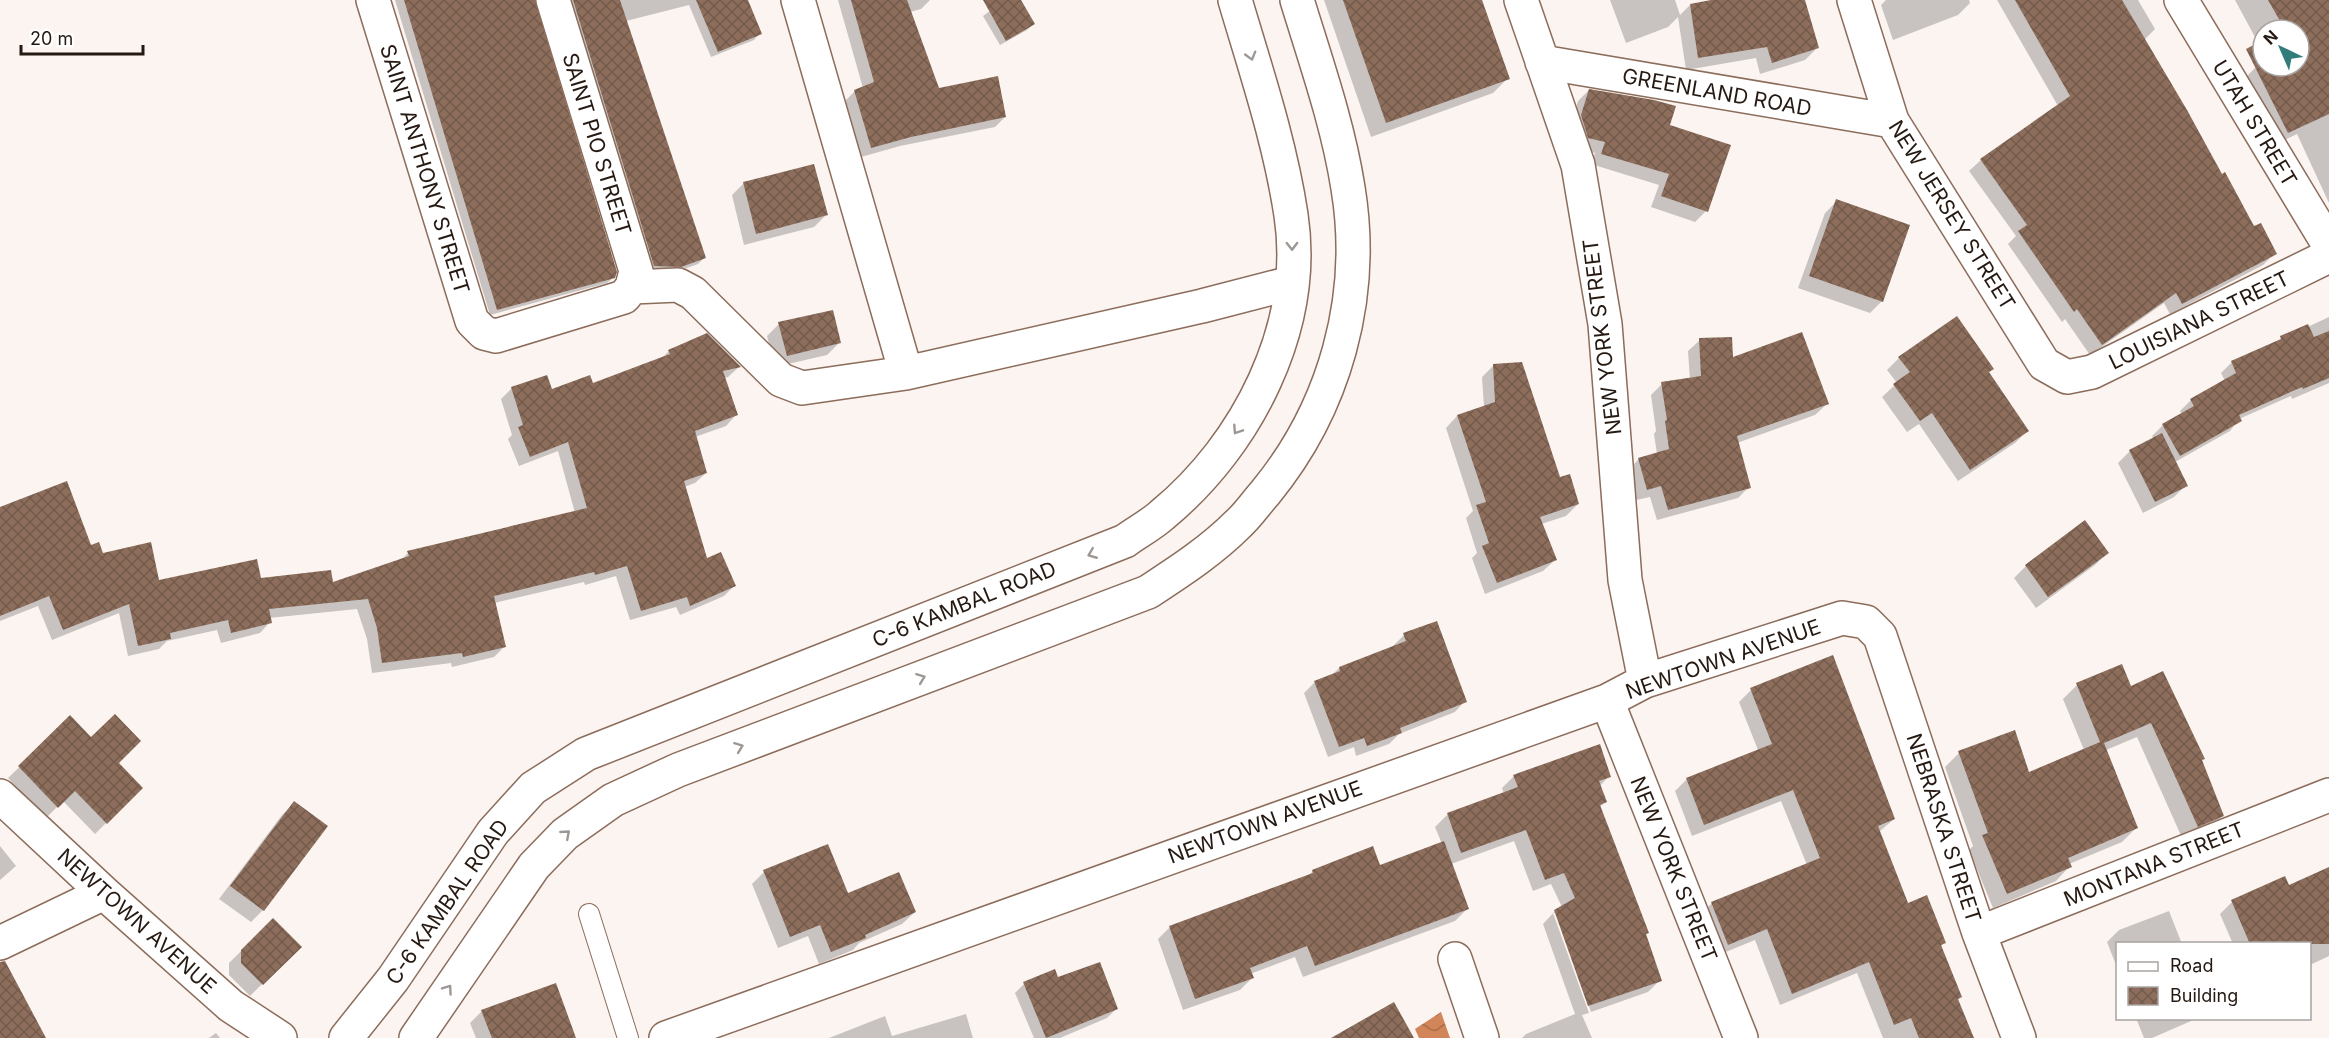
<svg xmlns="http://www.w3.org/2000/svg" width="2329" height="1038" viewBox="0 0 2329 1038" font-family="Inter,sans-serif">
<style>
.water{fill:url(#water-waves)}
.shadow{fill:#0003}
.building{fill:url(#building-cross-hatch)}
.lines{fill:none;stroke-linecap:round;stroke-linejoin:round}
.service-casing{stroke:#8c6c5b;stroke-width:22}
.minor-casing{stroke:#8c6c5b;stroke-width:36}
.secondary-casing{stroke:#8c6c5b;stroke-width:36}
.service{stroke:#fff;stroke-width:20}
.minor{stroke:#fff;stroke-width:33}
.secondary{stroke:#fff;stroke-width:33}
.oneway{stroke:#9d9894}
.labels{text-anchor:middle;dominant-baseline:central;stroke-width:4.5;stroke-linejoin:round;paint-order:stroke}
.street-label{font-size:21px;fill:#251912;stroke:#fff}
</style>
<defs>
<pattern id="water-waves" width="16" height="10" patternUnits="userSpaceOnUse" patternTransform="scale(1.5)"><rect width="16" height="10" fill="#d28558"/><path d="M0 5q4-4 8 0t8 0" fill="none" stroke="#aa6c47"/></pattern>
<pattern id="building-cross-hatch" width="8" height="8" patternUnits="userSpaceOnUse" patternTransform="scale(1.5)"><rect width="8" height="8" fill="#8d6e5c"/><path d="M0 0l8 8M0 8l8-8" fill="none" stroke="#735a4b"/></pattern>
</defs>
<rect width="100%" height="100%" fill="#fbf4f0"/>
<!-- water -->
<path class="water" d="M1441,1012L1450,1038H1419L1415,1029Z"/>
<!-- shadow -->
<path class="shadow" d="M395,0H533L614,277L607,283L490,315Z
M564,0H747L760,33L754,40L711,57L689,5L626,21L704,258L698,264L673,273L648,272Z
M838,0H930L921,9L910,12L938,90L1005,117L995,127L900,146L861,157L845,101L855,91L863,88Z
M1005,0H1020L1033,24L1027,30L1000,45L983,16Z
M1324,0H1481L1508,78L1493,93L1371,137Z
M1610,0H1675L1680,15L1690,5L1720,0H1803L1817,48L1805,60L1760,74L1756,58L1686,70L1678,17L1668,27L1626,43Z
M1886,0H1969L1970,3L1958,15L1893,40L1881,5Z
M1997,0H2138L2155,29L2144,40L2221,176L2254,228L2275,253L2263,265L2170,314L2164,303L2090,355L2065,319L2062,322L2008,244L2016,236L1969,171L1981,160L2058,106Z
M2235,0H2329V203L2297,134L2276,144L2244,79L2256,67L2263,63V66H2299V30H2263V52Z
M1589,90L1668,126L1706,211L1695,222L1651,207L1659,185L1591,164L1595,153L1578,148L1570,127L1578,101Z
M744,183L826,215L814,227L744,245L732,195Z
M1837,201L1882,301L1870,313L1798,288L1825,213Z
M2329,317V383L2292,399L2291,396L2239,419L2230,431L2175,462L2186,485L2174,497L2143,513L2118,463L2130,451L2154,439L2152,436L2163,425L2182,415L2180,411L2191,400L2225,381L2221,373L2232,362Z
M779,324L839,343L827,355L775,367L767,336Z
M1700,340L1732,359L1827,404L1815,415L1737,443L1749,487L1738,498L1657,520L1650,497L1636,500L1628,470L1639,459L1657,454L1654,434L1656,431L1651,395L1662,384L1690,380L1688,351Z
M669,351L739,367L728,377L724,378L736,415L726,426L695,437L706,473L695,483L684,487L706,560L734,586L724,596L680,615L676,607L630,620L616,576L585,585L584,582L494,603L504,647L494,657L452,667L451,663L372,673L367,639L357,609L269,618L270,622L260,633L221,643L217,630L167,641L159,649L128,656L119,613L52,640L38,606L0,621V509L91,547L102,555L158,582L260,580L331,584L400,561L408,553L575,513L558,451L519,466L508,439L512,435L501,399L512,388L551,391L592,385L661,359Z
M1899,358L1992,369L1988,373L2027,431L2015,443L1958,481L1919,424L1907,432L1882,397L1897,383L1887,370Z
M1493,366L1559,479L1578,504L1566,516L1541,524L1555,560L1543,571L1485,594L1472,558L1477,553L1466,518L1473,511L1446,428L1457,416L1484,407L1482,377Z
M2107,553L2095,565L2036,608L2014,578L2026,566Z
M1404,635L1465,701L1455,712L1399,734L1389,744L1356,756L1354,747L1328,757L1304,693L1315,682L1331,676L1339,668L1394,648L1393,646Z
M2077,685L2130,688L2200,761L2222,816L2208,830L2183,840L2137,737L2106,750L2136,828L2122,842L2069,864L2070,866L2056,881L1993,908L1969,850L1973,846L1945,767L1959,753L2028,774L2084,750L2063,699Z
M1751,690L1894,819L1879,832L1908,904L1944,943L1940,947L1957,1000L1972,1038H1883L1857,973L1780,1005L1755,940L1716,956L1700,915L1712,903L1807,865L1781,801L1692,836L1675,791L1687,779L1758,750L1739,702Z
M70,718L141,788L95,834L63,801L46,818L8,778Z
M1514,776H1609L1600,786L1605,802L1599,808L1660,980L1648,992L1591,1012L1557,913H1553L1589,1013L1582,1015L1592,1038H1522L1526,1034L1575,1014L1543,924L1555,911L1562,907L1551,884L1533,891L1514,841L1451,864L1467,909L1455,921L1303,977L1295,957L1250,974L1252,978L1240,990L1183,1010L1158,939L1170,927L1306,878L1313,871L1379,867L1442,844L1435,827L1447,815L1504,794L1502,788Z
M294,803L326,827L263,910L251,922L219,899L282,815Z
M0,846L16,866L0,880Z
M827,846L847,895L915,912L902,924L859,943L853,950L819,964L808,936L778,948L752,884L764,872Z
M2329,869V956L2310,965V944H2233L2220,914L2232,902L2288,887Z
M2169,911L2182,944H2118V970L2107,942L2119,930Z
M273,920L300,947L250,996L229,975V963Z
M1024,984L1116,1009L1107,1018L1060,1038H1034L1015,993Z
M482,1011L574,1038H476L470,1023Z
M966,1014L973,1038H829L885,1016L892,1036Z
M2136,1018H2198L2152,1038H2144Z
M216,1033L220,1038H209Z"/>
<!-- building -->
<path class="building" d="M404,0H535L617,272L615,278L497,310Z
M573,0H620L706,258L681,267L654,266Z
M696,0H748L762,34L718,52Z
M851,0H907L939,88L998,76L1006,117L911,137L871,148L854,90L874,82Z
M983,0H1021L1035,24L1006,41Z
M1343,0H1482L1510,79L1386,123Z
M1711,0H1805L1819,48L1772,63L1767,47L1698,58L1690,4Z
M2015,0H2122L2187,110L2222,174L2225,172L2254,226L2261,223L2277,254L2182,304L2176,293L2102,345L2077,309L2074,312L2018,231L2027,225L1980,159L2070,96Z
M2268,0H2329V114L2288,133L2246,49L2263,40V66H2299V30H2280L2284,28Z
M1589,89L1654,100L1676,106L1670,125L1731,145L1708,212L1661,196L1669,174L1601,154L1605,142L1588,138L1581,115Z
M814,164L828,215L756,234L743,182Z
M1836,199L1910,225L1883,302L1809,276Z
M833,310L841,343L787,356L778,322Z
M1957,316L1994,369L1989,372L2029,431L1970,470L1932,413L1920,421L1893,384L1910,372L1898,357Z
M2308,324L2314,337L2329,331V378L2303,389L2302,387L2239,415L2242,421L2180,456L2162,424L2194,406L2190,399L2236,373L2231,361L2281,339L2280,336Z
M1802,332L1829,404L1737,436L1751,488L1668,510L1661,486L1647,490L1638,458L1669,449L1665,421L1667,420L1661,382L1701,376L1699,338L1732,337L1733,357Z
M707,333L741,367L723,371L738,415L695,431L707,473L684,481L707,558L721,552L736,586L690,606L687,597L641,611L627,566L595,575L594,572L494,596L506,647L463,657L462,653L382,663L377,628L368,599L269,609L272,623L231,633L228,620L170,633L171,639L138,646L129,604L63,630L49,596L0,616V507L67,481L91,545L99,542L103,553L151,542L159,580L257,559L261,578L331,570L333,582L409,556L407,551L587,508L568,442L530,457L518,427L523,425L511,387L547,375L552,389L590,375L593,383L670,354L668,350Z
M1522,362L1560,477L1570,474L1579,504L1540,517L1557,560L1497,583L1482,546L1489,543L1476,505L1486,502L1457,415L1495,402L1493,364Z
M2162,433L2188,486L2155,502L2129,450Z
M2085,520L2109,553L2048,597L2025,565Z
M1437,621L1467,702L1400,728L1402,733L1367,746L1364,738L1339,747L1314,681L1340,671L1339,667L1406,641L1403,633Z
M1833,655L1895,819L1878,826L1908,903L1927,895L1946,943L1941,945L1962,997L1958,999L1974,1038H1919L1911,1018L1894,1025L1869,962L1792,994L1767,929L1728,945L1711,902L1820,858L1793,790L1704,825L1686,778L1772,744L1750,688Z
M2122,664L2131,686L2163,671L2205,759L2202,760L2224,816L2198,827L2151,723L2104,743L2138,828L2068,858L2072,867L2007,894L1982,835L1988,833L1958,751L2015,730L2029,772L2100,742L2076,683Z
M115,714L141,741L119,763L143,788L107,824L75,791L58,808L18,766L70,715L91,737Z
M1600,744L1611,777L1599,781L1607,802L1600,805L1649,933L1646,934L1662,981L1588,1006L1554,910L1575,898L1564,873L1545,880L1526,830L1461,853L1447,813L1518,787L1513,775Z
M294,801L328,826L264,911L230,886Z
M1444,841L1469,909L1315,966L1307,946L1250,968L1254,978L1195,999L1169,926L1313,873L1312,870L1373,846L1380,865Z
M828,844L848,893L899,872L916,912L865,935L866,938L831,952L820,925L790,937L763,870Z
M2329,867V944H2250L2231,900L2285,876L2289,885Z
M273,918L302,947L263,985L241,963V950Z
M5,961L46,1038H0V962Z
M1100,962L1118,1009L1046,1038L1023,982L1055,969L1058,977Z
M556,983L576,1038H492L481,1010Z
M1394,1002L1414,1038H1331Z"/>
<g class="lines">
<defs>
<path id="service" d="M589,914L628,1038"/>
<path id="minor" d="M373,0L472,321L484,333L496,336L624,297L632,287L636,271L553,0
M798,0L906,373
M1521,0L1578,165L1605,324L1625,580L1645,681
M1854,0L1892,121L2044,364L2067,377L2092,372L2329,256
M2181,0L2329,245
M1542,62L1892,121
M632,287L678,285L693,293L781,380L802,388L906,373L1202,306L1291,283
M1607,701L1741,1038
M0,796L104,893L231,1006L280,1038
M1979,933L2329,795
M0,943L104,893
M1455,959L1482,1038
M666,1038L1607,701L1645,681L1842,618L1866,622L1880,636L1979,933L2019,1038"/>
<path id="secondary" d="M346,1038L393,979L493,832L533,788L586,754L1125,541C1137,532 1151,525 1162,515C1247,445 1308,327 1291,215C1280,142 1256,71 1235,0
M416,1038L534,866L565,834L613,800L678,770L1148,592C1180,571 1211,551 1238,524C1248,515 1256,503 1265,493C1335,408 1366,297 1348,188C1338,124 1316,62 1297,0"/>
</defs>
<!-- service casing -->
<use href="#service" class="service-casing"/>
<!-- minor casing -->
<use href="#minor" class="minor-casing"/>
<!-- secondary casing -->
<use href="#secondary" class="secondary-casing"/>
<!-- service -->
<use href="#service" class="service"/>
<!-- minor -->
<use href="#minor" class="minor"/>
<!-- secondary -->
<use href="#secondary" class="secondary"/>
</g>
<!-- one-way arrows -->
<defs><path id="oneway-chevron" d="M-2-3.5L2.5 0L-2 3.5" fill="none" stroke-width="1.6" stroke-linecap="round" stroke-linejoin="round" transform="scale(1.5)"/></defs>
<g class="oneway">
<use href="#oneway-chevron" transform="translate(1251 56) rotate(74)"/>
<use href="#oneway-chevron" transform="translate(1292 246) rotate(89)"/>
<use href="#oneway-chevron" transform="translate(1237 430) rotate(123)"/>
<use href="#oneway-chevron" transform="translate(1092 554) rotate(158)"/>
<use href="#oneway-chevron" transform="translate(921 678) rotate(-21)"/>
<use href="#oneway-chevron" transform="translate(739 747) rotate(-21)"/>
<use href="#oneway-chevron" transform="translate(566 834) rotate(-41)"/>
<use href="#oneway-chevron" transform="translate(448 989) rotate(-55)"/>
</g>
<g class="labels">
<!-- street labels -->
<g class="street-label">
<text transform="translate(1717 92) rotate(10)">GREENLAND ROAD</text>
<text transform="translate(2255 123) rotate(59)">UTAH STREET</text>
<text transform="translate(597 144) rotate(73)">SAINT PIO STREET</text>
<text transform="translate(425 169) rotate(73)">SAINT ANTHONY STREET</text>
<text transform="translate(1952 215) rotate(58)">NEW JERSEY STREET</text>
<text transform="translate(2199 320) rotate(-26)">LOUISIANA STREET</text>
<text transform="translate(1602 337) rotate(-97)">NEW YORK STREET</text>
<text transform="translate(964 604) rotate(-22)">C-6 KAMBAL ROAD</text>
<text transform="translate(1723 659) rotate(-19)">NEWTOWN AVENUE</text>
<text transform="translate(1265 822) rotate(-20)">NEWTOWN AVENUE</text>
<text transform="translate(1944 828) rotate(72)">NEBRASKA STREET</text>
<text transform="translate(2154 864) rotate(-22)">MONTANA STREET</text>
<text transform="translate(1674 869) rotate(68)">NEW YORK STREET</text>
<text transform="translate(447 902) rotate(-55)">C-6 KAMBAL ROAD</text>
<text transform="translate(137 921) rotate(42)">NEWTOWN AVENUE</text>
</g>
</g>
<!-- legend -->
<rect x="2116" y="942" width="195" height="78" fill="#ffffff" stroke="#a8a3a0" stroke-width="1.5"/>
<rect x="2128" y="962" width="30" height="9" fill="#ffffff" stroke="#a8a3a0" stroke-width="1.5"/>
<text x="2170" y="972" font-size="18" fill="#251912">Road</text>
<rect x="2128" y="987" width="30" height="18" fill="url(#building-cross-hatch)" stroke="#a8a3a0" stroke-width="1.5"/>
<text x="2170" y="1002" font-size="18" fill="#251912">Building</text>
<!-- north arrow -->
<g transform="translate(2281 48) rotate(316)"><circle r="28" fill="#ffffff" stroke="#a8a3a0" stroke-width="1.5"/>
<path d="M0-4.5L10 22L0 15L-10 22Z" fill="#337c7c"/>
<text y="-9" font-size="16" font-weight="bold" text-anchor="middle" fill="#251912">N</text>
</g>
<!-- scale -->
<path d="M21 45v9h122v-9" fill="none" stroke="#251912" stroke-width="3"/>
<text x="30" y="45" font-size="18" fill="#251912" stroke="#ffffff" stroke-width="4.5" paint-order="stroke">20 m</text>
</svg>
